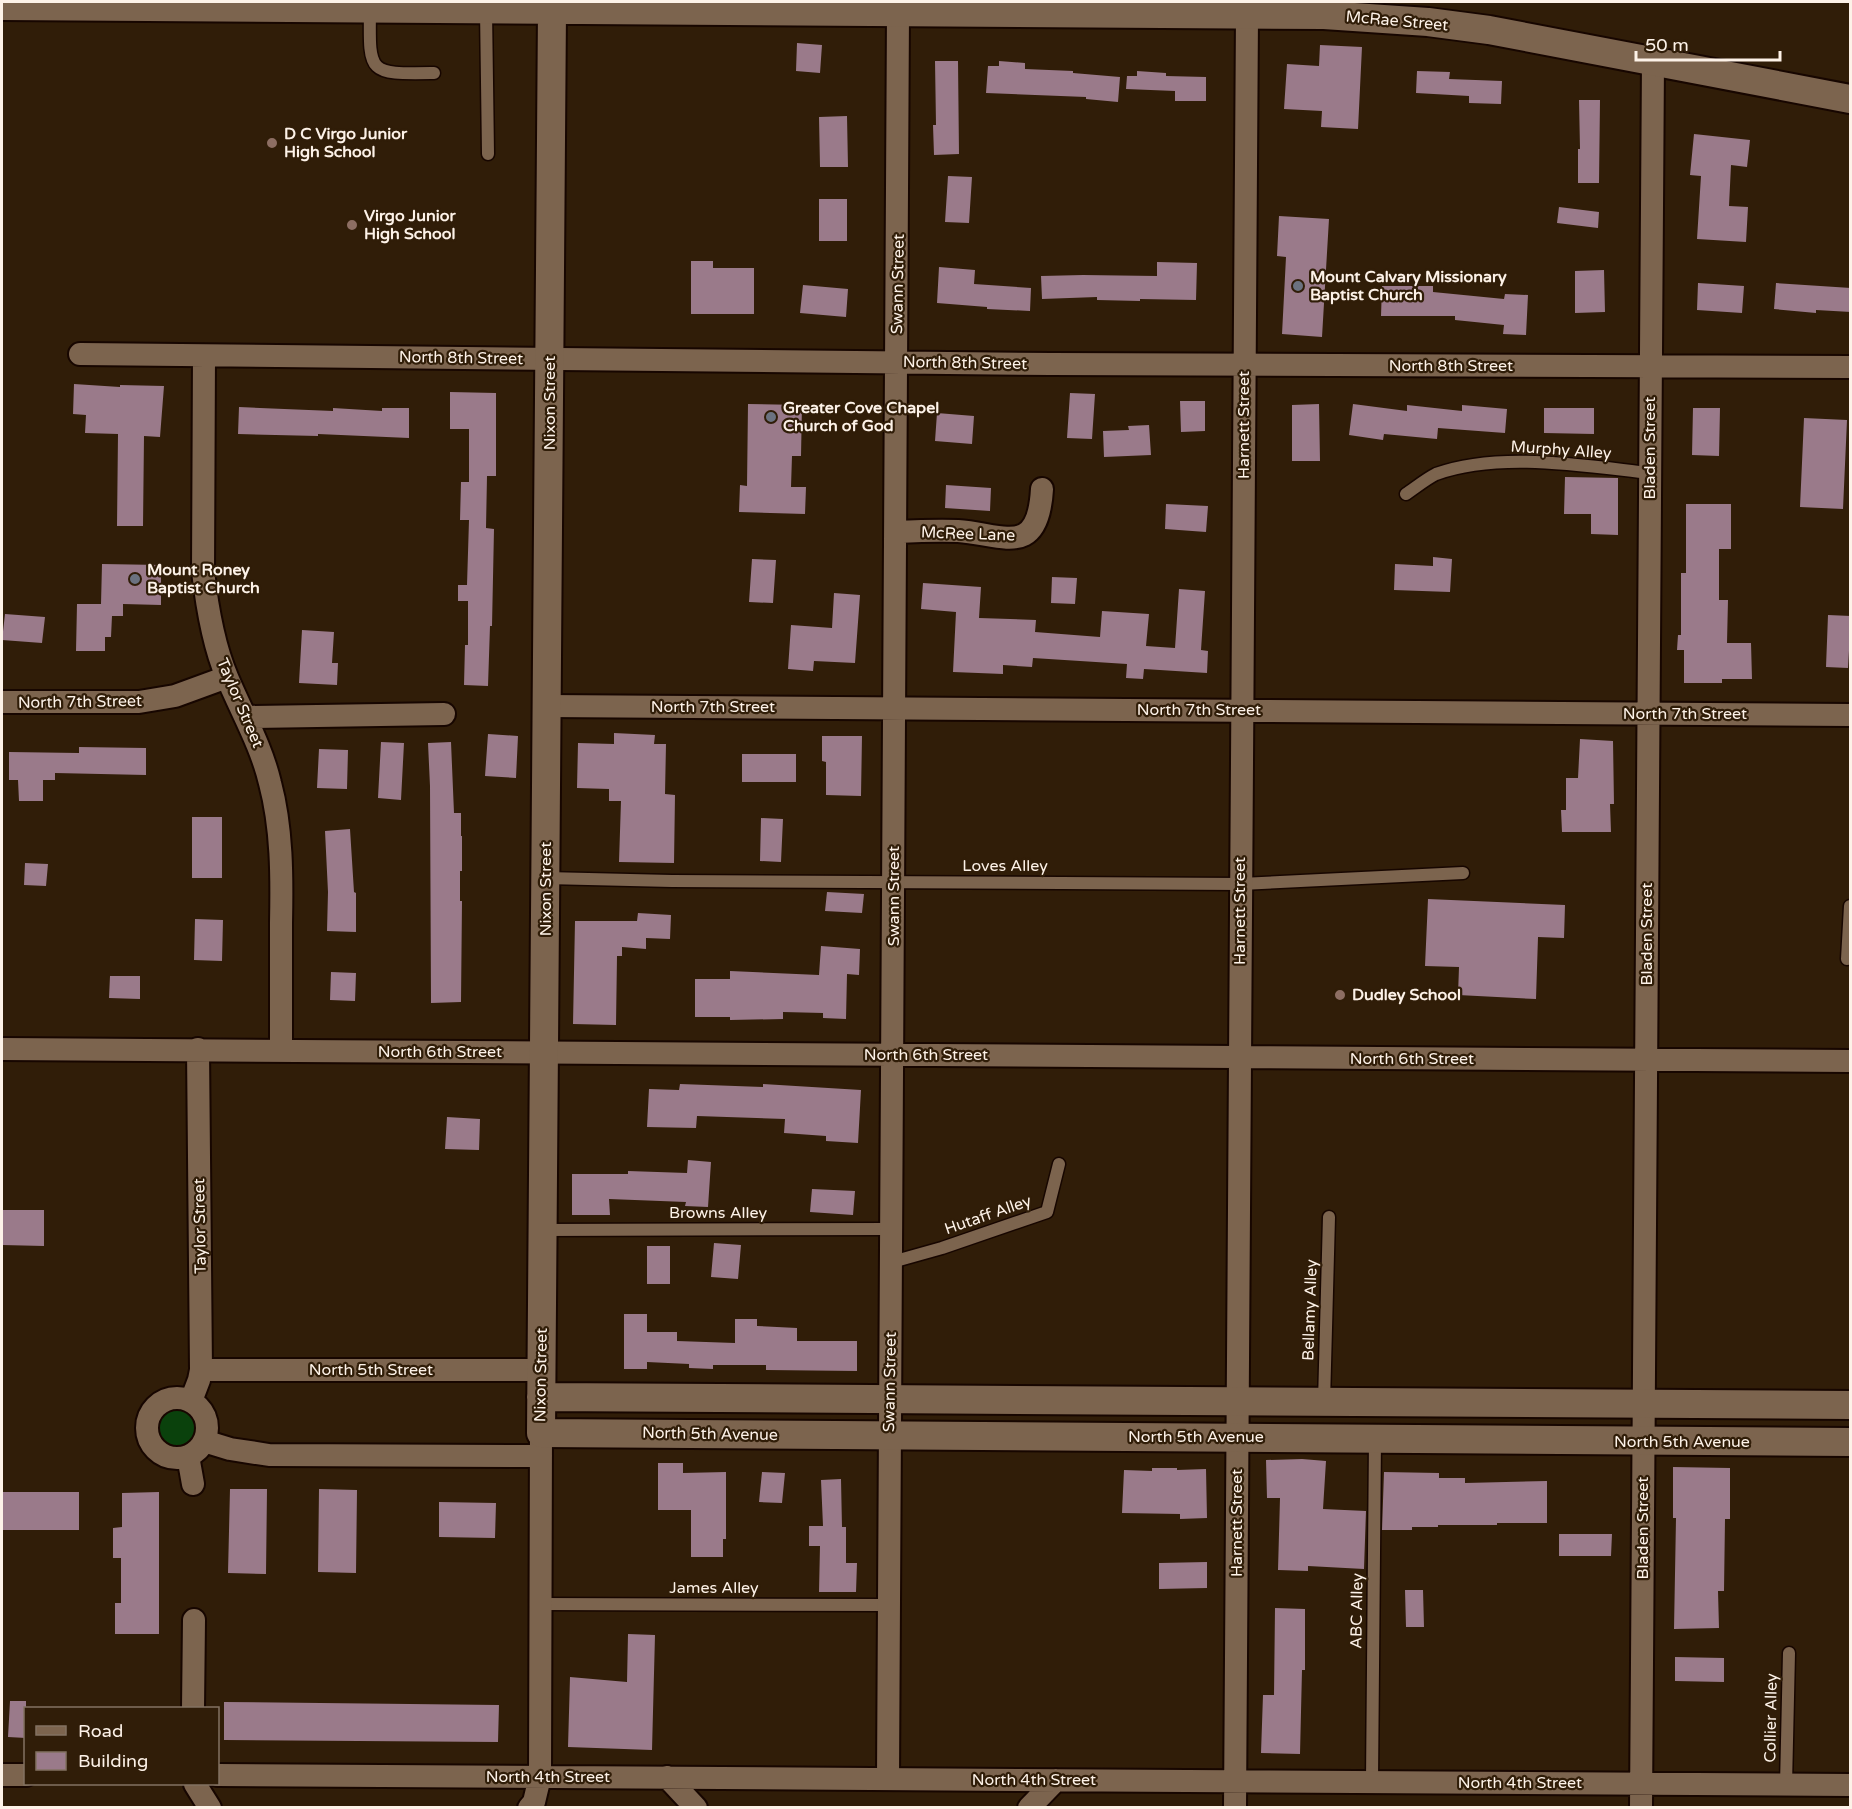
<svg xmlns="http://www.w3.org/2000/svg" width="1852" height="1809" viewBox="0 0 1852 1809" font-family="'Varela Round',sans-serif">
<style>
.green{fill:#0a410c}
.building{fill:#9a7a8a}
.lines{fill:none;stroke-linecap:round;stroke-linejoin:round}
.service-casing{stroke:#170600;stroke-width:15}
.minor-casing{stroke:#170600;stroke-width:26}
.tertiary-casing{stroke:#170600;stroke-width:32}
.service{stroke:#7c644e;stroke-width:12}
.minor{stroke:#7c644e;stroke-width:22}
.tertiary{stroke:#7c644e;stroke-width:28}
.education-dot{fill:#8d6e63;stroke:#301d08;stroke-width:2}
.worship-dot{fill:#6b7280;stroke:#301d08;stroke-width:2}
.labels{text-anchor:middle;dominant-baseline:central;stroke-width:4.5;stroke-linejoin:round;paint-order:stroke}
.street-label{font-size:16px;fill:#fdf2e8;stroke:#301d08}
.poi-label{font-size:16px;font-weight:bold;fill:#fdf2e8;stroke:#301d08;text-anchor:start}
</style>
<rect width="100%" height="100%" fill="#301d08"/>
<!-- green -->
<path class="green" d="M157 1427a20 20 0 1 1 40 0a20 20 0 1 1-40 0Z"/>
<!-- building -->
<path class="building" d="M797,43L822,45L820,73L796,71Z
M1320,45L1362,47L1358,129L1321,127L1322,111L1284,109L1287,64L1319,66Z
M935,61H958L959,154L934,155L933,125H936Z
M999,61L1025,63V69L1073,71V73L1120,77L1118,102L1086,99V97L986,93L988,66H999Z
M1137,71L1166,73V76L1206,77V101H1175V91L1126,89L1127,76H1137Z
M1417,71L1450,72L1449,79L1502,81L1501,104L1469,103V96L1416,93Z
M1579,100H1600L1599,183H1578V149H1580Z
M847,116L848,167H820L819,117Z
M1694,134L1750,140L1747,167L1731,165L1729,206L1748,207L1746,242L1697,239L1701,176L1690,175Z
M948,176L972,177L969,223L945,222Z
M819,199H847V241H819Z
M1559,207L1599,212L1598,228L1557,223Z
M1279,216L1329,219L1322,337L1282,334L1286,257L1277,256Z
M691,261H713V268H754V314H691Z
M1157,262L1197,263L1196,300L1140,299V301L1097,300V297L1042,299L1041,276L1083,275L1157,276Z
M939,267L975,270L974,284L1031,288L1030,311L987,309V307L937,303Z
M1604,270L1605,312L1575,313V271Z
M1698,283L1744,286L1742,313L1697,310Z
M1776,283L1851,288V312L1816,310V313L1774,309Z
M803,285L848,289L846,317L800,313Z
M1382,286H1433V292L1504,299L1505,294L1528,295L1526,335L1503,334L1504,325L1455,320V316H1381Z
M74,384L120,387V385L164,386L160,437L144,436L143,526H117L118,434L85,433L86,415L73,414Z
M450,392L496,393V476H487L486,528L494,529L492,626H490L488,686L464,685L465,645H468V601H458V585H467L469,520H460L461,482H469V429H450Z
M1070,393L1095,394L1092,439L1067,438Z
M1180,401H1205V431L1181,432Z
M748,404L802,405L801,456H792L791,487H806L805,514L739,512L740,485L747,486Z
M1319,404L1320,461H1292V405Z
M1353,404L1407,411V405L1462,411V405L1507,409L1505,433L1438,428L1437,439L1384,434L1383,440L1349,435Z
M239,407L333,411V408L382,411V408H409V438L318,434V436L238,434Z
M1544,408H1594V434L1544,433Z
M1693,408H1720L1719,456L1692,455Z
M937,413L974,416L972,444L935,441Z
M1804,418L1847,420L1843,509L1800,507Z
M1149,425L1151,455L1104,457L1103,431L1129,430L1128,426Z
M1565,477L1618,478V535L1591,534V514H1564Z
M946,485L991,488L990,511L945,508Z
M1166,504L1208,506L1206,532L1165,529Z
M1686,504H1731V549H1719V600H1728L1727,643H1751L1752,679H1722V683H1684V650H1677L1678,635H1681V573H1686Z
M1433,557L1452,559L1450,592L1394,590L1395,564L1433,566Z
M752,559L776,560L773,603L749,602Z
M102,564L161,565V605L123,604V616H112L111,637H105V651H76L77,604H101Z
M1052,577L1077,578L1075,604L1051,603Z
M923,583L981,587L979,618L1036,620L1035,632L1100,637L1102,611L1149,614L1146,646L1175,648L1179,589L1205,591L1201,650L1208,651L1207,673L1144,669L1143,679L1126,678L1127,664L1033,658L1032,667L1003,665V674L953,672L956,612L921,609Z
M834,593L860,595L855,663L814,661L813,671L788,669L791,625L832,628Z
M5,614L45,617L42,643L2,640Z
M1828,615L1851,616L1848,668L1826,667Z
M302,630L334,632L332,663H338L337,685L299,683Z
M614,733L655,735L654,744H666L665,794L675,795L674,863L619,862L621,801H609V789L577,788L578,743L614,744Z
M488,734L518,736L516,778L485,776Z
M822,736H862L861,796L826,795V762L822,761Z
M1580,739L1613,741L1614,804H1610L1611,832H1562L1561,810H1566V778H1578Z
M381,742L404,743L401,800L378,798Z
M451,742L454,813H461V836H462V871H460V901H462L461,1002L431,1003L430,786L428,743Z
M79,747L146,748V775L55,773V780H43V801H19L18,780H9V752L79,753Z
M319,749L348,750L347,789L317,788Z
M742,754H796V782H742Z
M192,817H222V878H192Z
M761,818L783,819L781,862L760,861Z
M350,829L354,892L356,893V932L327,931L328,892L325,831Z
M25,863L48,864L46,886L24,885Z
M827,892L864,894L862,913L825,911Z
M1428,899L1565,905L1564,938L1538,937L1536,999L1458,995L1459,967L1425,966Z
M638,913L671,915L670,939L646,938V949L622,947V956H617L616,1025L573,1024L575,921H637Z
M195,919L223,920L222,961L194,960Z
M821,946L860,949L859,975L847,974L846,1019L823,1018V1013L783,1012V1019L730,1020V1017H695V979H730V971L819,975Z
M331,972L356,973L355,1001L330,1000Z
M110,976H140V999L109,998Z
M680,1084L763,1087V1084L861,1090L858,1143L826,1141V1136L784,1133L785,1119L697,1116L696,1128L647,1127L649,1089L679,1090Z
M447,1117L480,1119L479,1150L445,1149Z
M688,1160L711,1162L708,1207L685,1206L686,1202L609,1199L610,1215H572V1174H628V1171L687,1173Z
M812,1189L855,1191L853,1215L810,1212Z
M2,1210H44V1246L2,1245Z
M714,1243L741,1245L738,1279L711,1277Z
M647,1246H670V1284H647Z
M624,1314H647V1332H677V1341L735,1343V1319H757V1326L797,1328V1341H857V1371L766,1370V1365H713V1369L689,1368V1364L647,1362V1369H624Z
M1302,1459L1326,1461L1323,1509L1366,1511L1364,1569L1308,1566V1571L1278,1570L1280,1498H1267L1266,1460Z
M658,1463H683V1473L726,1472V1539H723V1557H691V1510H658Z
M1673,1467L1730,1468V1519H1725L1724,1591H1718L1719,1628L1674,1629L1676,1518H1673Z
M1152,1468H1177V1470L1206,1469L1207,1518L1180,1519V1514L1122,1513L1124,1470L1152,1471Z
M762,1472L785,1473L782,1503L759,1502Z
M1384,1472L1439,1473V1478H1465V1483L1547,1481V1523H1497V1525H1438V1527H1412V1530H1382Z
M841,1479L842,1527H846V1563H857L856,1592H819L820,1546H809V1526H823L821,1480Z
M230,1489H267L266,1574L228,1573Z
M319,1489L357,1490L356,1573L318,1572Z
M2,1492H79V1530H2Z
M159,1492V1634H115V1603H121V1558H113V1528L122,1527V1493Z
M439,1502L496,1503L495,1538L439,1537Z
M1559,1534H1612L1611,1556H1559Z
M1207,1562V1588L1159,1589V1563Z
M1405,1590H1423L1424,1627H1406Z
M1275,1608L1305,1609V1670H1302L1300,1754L1261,1753L1263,1695H1274Z
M628,1634L655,1635L652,1750L568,1747L570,1677L627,1682Z
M1675,1657L1724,1658V1682L1675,1681Z
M10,1701H26V1738L8,1737Z
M224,1702L499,1705L498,1742L224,1740Z"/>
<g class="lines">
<defs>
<path id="service" d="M370,9C369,75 368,74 434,73
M486,10L488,154
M1406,494C1415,488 1426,479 1436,474C1499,451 1585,466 1650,473
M546,878L672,881L1241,884L1463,873
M1847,959L1850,906
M543,1230L892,1229
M892,1262L942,1248L1047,1212L1059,1164
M1324,1402L1329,1217
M540,1604L888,1605
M1372,1782L1375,1439
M1786,1785L1789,1653"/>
<path id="minor" d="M80,354L1051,364L1850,367
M204,356L203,571C207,607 213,644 227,677C242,713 261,745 270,783C282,828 282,877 281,923C281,966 281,1008 281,1051
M896,532C917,531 938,530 958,531C1003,534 1038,559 1042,489
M2,702H139L175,696L227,677
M547,706L1850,715
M246,717L444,714
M2,1049L1850,1061
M201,1370H541
M147 1428a30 30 0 1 1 60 0a30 30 0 1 1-60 0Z
M191,1401L199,1380L201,1370L198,1049
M204,1441L230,1449L269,1455L541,1456
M188,1456L193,1484
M193,1708L194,1620
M2,1775H26
M218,1775L1850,1785
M667,1777L696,1808
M888,1779L898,13
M195,1784L210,1808
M529,1808L534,1802L540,1777L541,1433
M1029,1808L1056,1780
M1235,1808L1247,15
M1641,1808L1653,61"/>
<path id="tertiary" d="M2,6L1324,15L1428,22L1489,30L1850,99
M552,10L541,1433L1850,1442
M541,1397L1850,1405"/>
</defs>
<!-- service casing -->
<use href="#service" class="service-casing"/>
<!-- minor casing -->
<use href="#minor" class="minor-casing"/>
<!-- tertiary casing -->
<use href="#tertiary" class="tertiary-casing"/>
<!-- service -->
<use href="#service" class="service"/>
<!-- minor -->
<use href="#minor" class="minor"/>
<!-- tertiary -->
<use href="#tertiary" class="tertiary"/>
</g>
<!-- markers -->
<g class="education-dot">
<circle cx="272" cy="143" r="6"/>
<circle cx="352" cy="225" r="6"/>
<circle cx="1340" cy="995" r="6"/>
</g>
<g class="worship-dot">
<circle cx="1298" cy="286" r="6"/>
<circle cx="771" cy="417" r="6"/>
<circle cx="135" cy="579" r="6"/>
</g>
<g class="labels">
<!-- street labels -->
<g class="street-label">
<text transform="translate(1397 21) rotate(5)">McRae Street</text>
<text transform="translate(898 284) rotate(-89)">Swann Street</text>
<text transform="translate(461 358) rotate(1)">North 8th Street</text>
<text transform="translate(965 363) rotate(1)">North 8th Street</text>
<text x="1451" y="366">North 8th Street</text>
<text transform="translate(550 403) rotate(-90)">Nixon Street</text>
<text transform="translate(1244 425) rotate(-90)">Harnett Street</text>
<text transform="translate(1650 448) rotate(-90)">Bladen Street</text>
<text transform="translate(1561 450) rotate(4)">Murphy Alley</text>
<text transform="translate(968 534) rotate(2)">McRee Lane</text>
<text transform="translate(80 702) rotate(-1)">North 7th Street</text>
<text transform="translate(240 703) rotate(67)">Taylor Street</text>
<text x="713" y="707">North 7th Street</text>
<text x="1199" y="710">North 7th Street</text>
<text x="1685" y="714">North 7th Street</text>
<text x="1005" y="866">Loves Alley</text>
<text transform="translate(546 889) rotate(-90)">Nixon Street</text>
<text transform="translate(894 896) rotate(-90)">Swann Street</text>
<text transform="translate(1240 911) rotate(-90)">Harnett Street</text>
<text transform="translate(1647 934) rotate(-90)">Bladen Street</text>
<text x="440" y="1052">North 6th Street</text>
<text x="926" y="1055">North 6th Street</text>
<text x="1412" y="1059">North 6th Street</text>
<text x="718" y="1213">Browns Alley</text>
<text transform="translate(988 1215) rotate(-19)">Hutaff Alley</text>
<text transform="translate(200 1226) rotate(-91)">Taylor Street</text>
<text transform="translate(1310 1310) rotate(-88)">Bellamy Alley</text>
<text x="371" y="1370">North 5th Street</text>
<text transform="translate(541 1375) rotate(-89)">Nixon Street</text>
<text transform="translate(890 1382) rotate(-89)">Swann Street</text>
<text transform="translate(710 1434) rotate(1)">North 5th Avenue</text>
<text x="1196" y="1437">North 5th Avenue</text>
<text x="1682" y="1442">North 5th Avenue</text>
<text transform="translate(1237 1523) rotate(-90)">Harnett Street</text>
<text transform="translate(1643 1528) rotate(-90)">Bladen Street</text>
<text x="714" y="1588">James Alley</text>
<text transform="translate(1357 1611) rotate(-89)">ABC Alley</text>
<text transform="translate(1771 1718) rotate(-89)">Collier Alley</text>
<text x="548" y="1777">North 4th Street</text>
<text x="1034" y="1780">North 4th Street</text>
<text x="1520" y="1783">North 4th Street</text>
</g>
<!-- poi labels -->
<g class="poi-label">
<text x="284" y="134">D C Virgo Junior<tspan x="284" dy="18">High School</tspan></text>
<text x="364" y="216">Virgo Junior<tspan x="364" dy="18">High School</tspan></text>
<text x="1310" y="277">Mount Calvary Missionary<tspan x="1310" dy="18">Baptist Church</tspan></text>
<text x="783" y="408">Greater Cove Chapel<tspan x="783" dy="18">Church of God</tspan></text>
<text x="147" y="570">Mount Roney<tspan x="147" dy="18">Baptist Church</tspan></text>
<text x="1352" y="995">Dudley School</text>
</g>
</g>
<!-- border -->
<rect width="1852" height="1809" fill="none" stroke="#fdf2e8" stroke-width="6"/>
<!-- legend -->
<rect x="24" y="1707" width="195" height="78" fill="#301d08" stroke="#827262" stroke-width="1.5"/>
<rect x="36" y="1726" width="30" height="9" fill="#7c644e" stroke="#827262" stroke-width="1.5"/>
<text x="78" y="1737" font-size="18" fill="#fdf2e8">Road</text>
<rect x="36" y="1752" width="30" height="18" fill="#9a7a8a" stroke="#827262" stroke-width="1.5"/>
<text x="78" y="1767" font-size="18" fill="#fdf2e8">Building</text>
<!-- scale -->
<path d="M1636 51v9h144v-9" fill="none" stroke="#fdf2e8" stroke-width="3"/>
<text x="1645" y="51" font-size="18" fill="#fdf2e8" stroke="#301d08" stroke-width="4.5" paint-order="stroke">50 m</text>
</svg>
